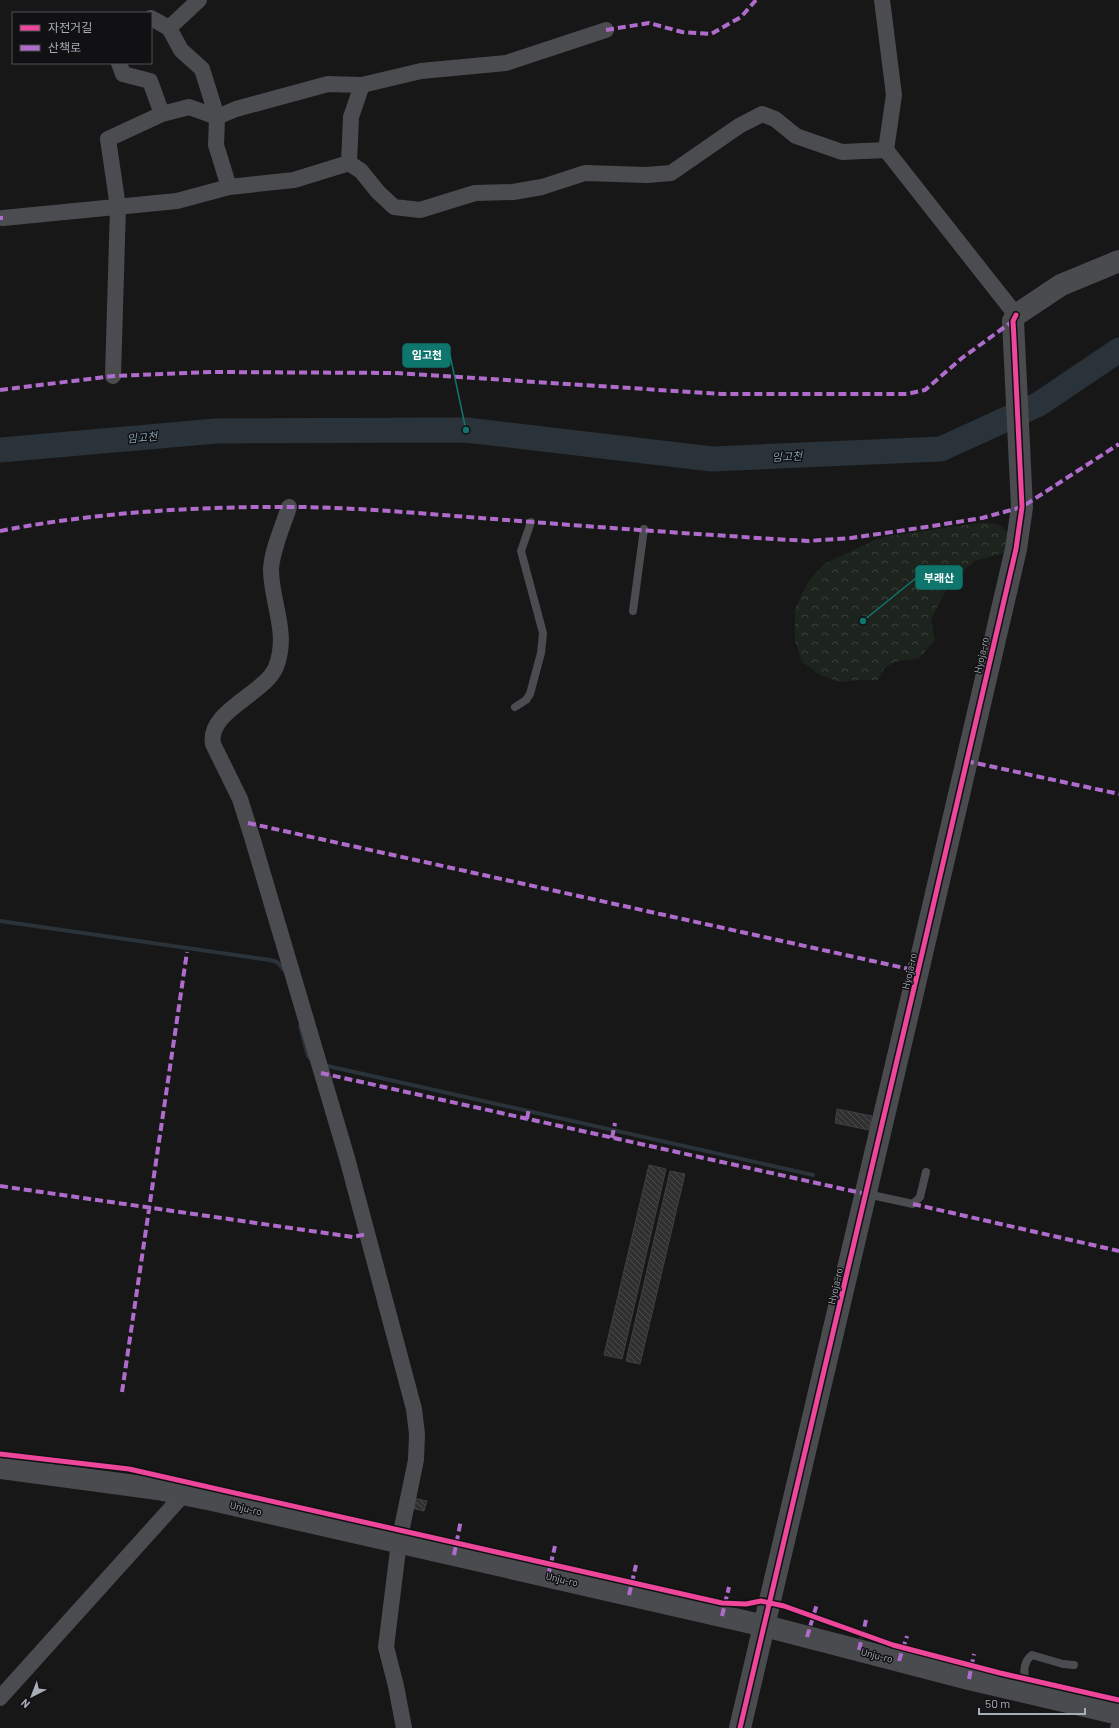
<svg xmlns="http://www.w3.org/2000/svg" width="1119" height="1728" viewBox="0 0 1119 1728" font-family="Barlow,'Noto Sans KR',sans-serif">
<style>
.forest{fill:url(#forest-crowns)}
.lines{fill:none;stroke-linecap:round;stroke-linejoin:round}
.stream{stroke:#2a3339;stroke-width:4}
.river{stroke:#2a3339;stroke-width:25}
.building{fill:url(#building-back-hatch);stroke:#3f4043}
.lane{stroke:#4b4c50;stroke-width:8}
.street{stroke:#4b4c50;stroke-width:16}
.secondary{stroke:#4a4b4e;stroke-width:22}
.quiet{stroke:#b06ccc;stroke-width:4;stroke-dasharray:8 4;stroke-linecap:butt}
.cycleway-casing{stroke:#111113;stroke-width:8}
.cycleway{stroke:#ed469a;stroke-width:5}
.labels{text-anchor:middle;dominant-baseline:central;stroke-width:3;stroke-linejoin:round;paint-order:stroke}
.street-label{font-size:10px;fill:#a8aeb8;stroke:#111113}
.water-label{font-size:11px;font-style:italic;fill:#7fa0b3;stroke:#111113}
.leader{fill:none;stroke:#0f766e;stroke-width:1.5}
.callout-dot{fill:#0f766e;stroke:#111113;stroke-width:1.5}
.callout{fill:#0f766e;stroke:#0f766e;stroke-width:1.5}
.callout-label{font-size:11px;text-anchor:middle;font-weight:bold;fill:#fff}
</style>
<defs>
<pattern id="forest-crowns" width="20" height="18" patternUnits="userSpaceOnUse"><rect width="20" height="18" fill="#1d241d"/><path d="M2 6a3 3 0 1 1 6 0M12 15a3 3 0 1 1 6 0" fill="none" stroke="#3b413c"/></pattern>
<pattern id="building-back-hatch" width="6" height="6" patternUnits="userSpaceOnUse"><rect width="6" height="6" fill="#303031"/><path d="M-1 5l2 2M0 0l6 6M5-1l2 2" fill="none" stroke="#4b4b4d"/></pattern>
</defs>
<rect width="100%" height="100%" fill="#171717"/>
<!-- forest -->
<path class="forest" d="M980,523C996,523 1000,523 1010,536L1007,552L975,561L957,576L946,590L931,620L935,640L918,659C901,660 884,661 878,680H857L840,682L820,675L802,662L795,640V609L808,582L824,564L875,540L888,536Z"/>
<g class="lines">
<!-- stream -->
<path class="stream" d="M0,921L270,960L277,962L285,971
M300,1026L308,1056L313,1061
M323,1065L813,1175"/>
<!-- river -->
<path class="river" d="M0,450L216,431L466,430L712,459L941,449L1039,404L1119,350"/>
</g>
<!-- building -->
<path class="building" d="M837,1109L872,1116L869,1130L835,1123Z
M649,1165L666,1169L622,1359L604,1355Z
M670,1171L685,1174L640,1364L626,1361Z
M413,1498L427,1501L424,1511L411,1508Z"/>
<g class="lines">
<!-- lane -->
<path class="lane" d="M633,611L644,529
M515,707L526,700L530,694L541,653L543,633L521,551L531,522
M867,1194L913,1204L920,1197L926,1172
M1028,1692C1025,1679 1020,1664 1032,1655L1063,1664L1074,1665"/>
<!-- street -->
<path class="street" d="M882,0L894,95L886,150L1016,315
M151,18L169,28L181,50L202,69L217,117L216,145L229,187
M169,28L199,0
M119,63L123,74L150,81L162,114
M349,163L351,117L362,85L421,71L506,63L606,30
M3,218L177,201L229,187L294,180L349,163L361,171L378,192L394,207L420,210L475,193L513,192L542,187L585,173L647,175L671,173L739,126L762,114L775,119L796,136L842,152L886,150
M113,376L118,207L108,139L162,114L189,107L217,117L236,109L328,84L362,85
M289,507C283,526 271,552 271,571C272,605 289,633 276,667C265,694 207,711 213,744L240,799L252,837L347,1158L414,1409L417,1434L416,1460L399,1542L386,1647L396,1686L404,1728
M0,1698L183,1495
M1118,1728L1119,1727"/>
<!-- secondary -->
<path class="secondary" d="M0,1468L158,1489L217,1501L765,1626L969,1679L1119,1714
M740,1728L918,971L1016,549L1022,507L1013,321L1016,315L1061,285L1119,261"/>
<!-- quiet -->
<path class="quiet" d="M606,30L649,23L682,32L711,34L741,17L756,0
M0,218H3
M0,390L113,376L212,372L397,373L722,394H907L925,390L962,358L1013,321
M0,531C96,512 203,506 300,507C369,508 438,515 507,520C607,528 708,535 808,541L851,538L926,527L982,518L1022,507L1119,444
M966,761L1119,794
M248,823L918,971
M321,1073L866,1194
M527,1119L529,1108
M612,1138L615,1123
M0,1186L353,1237L367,1234
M913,1204L1119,1251
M122,1392L187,952
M454,1555L461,1520
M548,1576L555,1546
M629,1595L636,1565
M722,1616L729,1587
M807,1637L817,1604
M859,1650L866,1620
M899,1661L907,1636
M969,1679L974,1654"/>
<defs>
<path id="cycleway" d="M0,1454L129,1469L722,1603L746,1604L761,1601L784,1606L893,1645L1000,1673L1119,1700
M740,1728L918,971L1016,549L1022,507L1014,339L1013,321L1016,315"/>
</defs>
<!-- cycleway casing -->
<use href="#cycleway" class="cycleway-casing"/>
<!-- cycleway -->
<use href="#cycleway" class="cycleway"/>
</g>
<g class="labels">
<!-- street labels -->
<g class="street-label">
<text transform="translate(981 655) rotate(-77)">Hyoja-ro</text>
<text transform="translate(909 971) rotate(-77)">Hyoja-ro</text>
<text transform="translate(835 1286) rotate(-77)">Hyoja-ro</text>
<text transform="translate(246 1508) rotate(13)">Unju-ro</text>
<text transform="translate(562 1579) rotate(13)">Unju-ro</text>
<text transform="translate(877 1655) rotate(14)">Unju-ro</text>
</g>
<!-- water labels -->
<g class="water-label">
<text transform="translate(142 437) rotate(-5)">임고천</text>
<text transform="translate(787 456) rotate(-3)">임고천</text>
</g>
</g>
<!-- callouts -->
<path class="leader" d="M466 430L450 355M863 621L916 578"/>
<g class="callout-dot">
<circle cx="466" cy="430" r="4"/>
<circle cx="863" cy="621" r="4"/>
</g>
<g class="callout">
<rect x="403" y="344" width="47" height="23" rx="4"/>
<rect x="916" y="566" width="46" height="23" rx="4"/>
</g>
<g class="callout-label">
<text x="427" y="359">임고천</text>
<text x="939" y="582">부래산</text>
</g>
<!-- legend -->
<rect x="12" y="12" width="140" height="52" fill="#111113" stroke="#4d5055"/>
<rect x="20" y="25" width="20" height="6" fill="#ed469a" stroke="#4d5055"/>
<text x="48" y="32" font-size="12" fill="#a8aeb8">자전거길</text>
<rect x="20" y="45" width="20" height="6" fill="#b06ccc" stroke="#4d5055"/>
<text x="48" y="52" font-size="12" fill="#a8aeb8">산책로</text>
<!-- north arrow -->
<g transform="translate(32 1696) rotate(222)" stroke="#111113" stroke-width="3" paint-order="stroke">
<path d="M0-3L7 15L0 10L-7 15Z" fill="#a8aeb8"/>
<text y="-6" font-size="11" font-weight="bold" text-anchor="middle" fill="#a8aeb8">N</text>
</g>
<!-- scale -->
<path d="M979 1708v6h106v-6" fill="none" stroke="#a8aeb8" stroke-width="2"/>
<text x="985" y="1708" font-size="12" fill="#a8aeb8" stroke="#111113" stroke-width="3" paint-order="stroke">50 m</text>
</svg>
